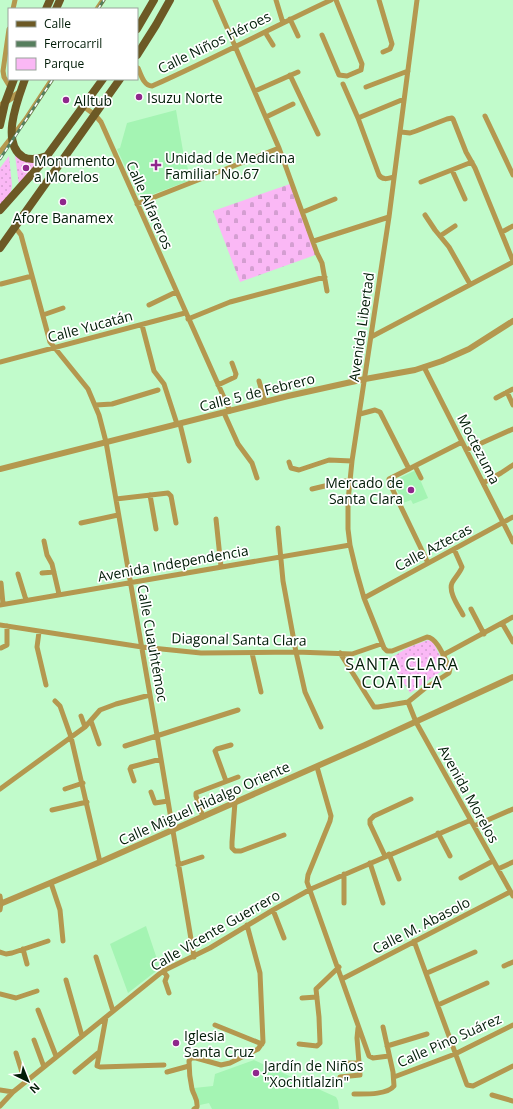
<svg xmlns="http://www.w3.org/2000/svg" width="513" height="1109" viewBox="0 0 513 1109" font-family="'Open Sans',sans-serif">
<style>
.built{fill:#a4f4b3}
.green{fill:url(#green-dots)}
.cemetery{fill:url(#cemetery-stones)}
.lines{fill:none;stroke-linecap:round;stroke-linejoin:round}
.minor{stroke:#b4984f;stroke-width:5}
.tertiary{stroke:#b4984f;stroke-width:6}
.primary{stroke:#6c5925;stroke-width:8}
.rail-casing{stroke:#567e5d;stroke-width:3}
.rail{stroke:#fff;stroke-width:1.5;stroke-dasharray:4.5;stroke-linecap:butt}
.poi-dot{fill:#8f278c;stroke:#fff;stroke-width:1.5}
.labels{text-anchor:middle;dominant-baseline:central;stroke-width:3.5;stroke-linejoin:round;paint-order:stroke}
.street-label{font-size:14px;fill:#011c07;stroke:#fff}
.poi-label{font-size:14px;fill:#011c07;stroke:#fff;text-anchor:start}
.quarter-label{font-size:16px;letter-spacing:1px;fill:#011c07;stroke:#fff}
</style>
<defs>
<pattern id="green-dots" width="8" height="8" patternUnits="userSpaceOnUse"><rect width="8" height="8" fill="#fab8f5"/><path d="M2 2h.1M6 6h.1" fill="none" stroke="#d49ed1" stroke-width="1.8" stroke-linecap="round"/></pattern>
<pattern id="cemetery-stones" width="16" height="16" patternUnits="userSpaceOnUse"><rect width="16" height="16" fill="#fab8f5"/><path d="M2 7V4a2 2 0 0 1 4 0v3zM10 15v-3a2 2 0 0 1 4 0v3z" fill="#d49ed1"/></pattern>
</defs>
<rect width="100%" height="100%" fill="#c1fbcb"/>
<!-- built -->
<path class="built" d="M176,110L183,151L191,180L140,199L117,149L120,148L127,123Z
M416,470L428,498L413,504L411,500L403,503L393,481Z
M146,926L160,968L128,993L110,944Z
M254,1060L336,1097L338,1101L339,1109H212L209,1103L200,1105L194,1088L213,1086L215,1074Z"/>
<!-- green -->
<path class="green" d="M15,155L19,158L39,162L19,185Z
M9,156L12,185L11,192L0,206V168Z
M428,640L433,642L446,668L410,693L389,659L409,647Z"/>
<!-- cemetery -->
<path class="cemetery" d="M290,184L318,254L240,282L213,211Z"/>
<g class="lines">
<!-- minor -->
<path class="minor" d="M215,0L279,148L317,253L322,263L327,291
M276,0L283,23
M379,0L392,44L390,49L383,52
M13,9L15,0
M97,9L103,0
M290,19L298,36
M9,29L3,71L4,77L10,87
M265,32L273,45
M322,35L339,75L347,76L361,70L362,64L336,0
M138,68C141,75 144,86 152,86C213,59 271,28 331,0
M290,75L318,134
M343,84L358,118L379,175C383,181 389,178 394,177
M366,87L408,71
M255,91L298,72
M83,106L95,115L101,122L230,411
M485,116L513,175
M266,117L293,104
M358,118L404,99
M401,132L410,133L416,131L447,119L452,118L453,119L466,152L475,168L513,261
M0,152L25,120L52,79
M452,170L465,199
M421,182L472,162
M137,204L279,148
M303,212L335,199
M425,215L435,230L449,247L470,284
M15,227L21,235L50,342L88,389L99,415L106,442L157,735L194,957
M502,232L513,226
M440,236L455,226
M314,241L389,217
M1,284L32,276
M149,305L176,292
M43,315L63,308
M188,319L230,302L325,277
M142,325L154,371L164,384L177,424
M371,337L513,262
M0,362L185,313
M424,367L513,542
M259,381L265,402
M218,385L235,377L236,374L232,363
M507,392L513,405
M496,398L513,389
M96,405L112,404L158,390
M224,413L238,444L252,463L257,478
M360,414L375,410L380,412L409,469
M180,424L189,461
M466,450L513,429
M289,462L291,468L299,470L329,460L352,461
M415,466L421,478
M483,483L501,473L513,465
M312,489L350,480
M150,495L156,529
M116,499L168,493L171,496L176,523
M216,519L221,567
M81,523L118,515
M278,528L283,581L296,652L305,692L321,727
M44,541L47,555L52,564L59,594
M454,549L462,567C460,573 455,577 452,583C448,592 459,607 463,615
M428,563L389,482V479L462,442
M42,573L54,572
M18,574L26,600
M1,583L3,604
M364,598L513,517
M0,605L350,545
M471,609L484,634
M502,623L513,642
M0,625L142,647L201,653L296,652L352,654L381,644
M39,632L37,647L46,685
M1,648L7,645V626
M252,653L261,692
M340,653L374,707H378L408,702
M443,655L513,617
M55,701L60,706L71,737L100,862
M408,702L424,689L449,673L450,669C445,660 438,638 427,637L392,651H387L384,648L364,598L356,570L350,545L348,529V501L352,461L389,217L417,0
M408,702L416,722L513,896
M81,716L85,727
M91,721L99,744
M125,746L238,710
M317,767L331,816L330,821L308,875L307,882L369,1056L373,1058L389,1056
M134,781L130,769L131,767L161,759
M226,781L215,751L217,749L231,745
M0,789L85,727L100,710L116,704L150,695
M65,789L83,783
M151,792L155,803L168,801
M235,802L232,842V848L235,851H241L284,835
M52,810L87,802
M203,817L196,796V793L238,777
M474,826L513,809
M438,833L450,856
M389,854L399,879
M385,856L370,824V820L374,816L411,799
M370,863L383,903
M178,865L202,857
M498,869L513,862
M461,878L493,861
M51,883L60,910L63,941
M0,896L1,903L0,910
M344,903V874
M273,910L284,938
M414,941L467,1085L473,1086L513,1066
M23,949L27,964
M0,952L6,954L12,953L48,941
M96,957L113,1011
M504,966L513,962
M163,971L167,976L165,981L169,993
M427,973L475,952
M342,979L510,892
M66,980L82,1036
M0,994L16,998L37,991
M302,998L317,997
M438,1005L487,983
M38,1010L56,1056
M106,1017L97,1066L100,1067L164,1065
M215,1025L262,1044
M34,1040L44,1067
M299,1044L317,1046L320,1043L319,1017L316,989L339,967
M387,1046L427,1034
M16,1053L25,1082
M343,1063H358
M75,1072L98,1053
M167,1072L189,1066
M340,1077L360,1075L357,1038L358,1028
M394,1077L455,1054L513,1025
M0,1090L13,1092
M354,1094C365,1094 387,1095 394,1086L393,1072L383,1027
M492,1095L513,1101
M0,1106L13,1092L44,1067L163,971L210,948L273,910L311,889L471,820
M194,1109L197,1107C198,1099 194,1096 192,1089C190,1080 189,1070 189,1061L191,1058H196L221,1065L230,1063L258,1049L263,1042L260,973L247,925"/>
<!-- tertiary -->
<path class="tertiary" d="M0,106L20,92
M0,469L288,396L365,379L415,370L442,361L469,349L513,321
M0,904L100,862L365,745L513,677"/>
<!-- primary -->
<path class="primary" d="M46,9L50,0
M56,9L60,0
M137,29L154,0
M137,55L156,25L170,0
M25,79C18,99 0,143 23,157C31,161 39,159 47,156
M0,125L5,103L14,79
M0,210L41,164L103,79
M0,248L120,79"/>
<defs>
<path id="rail" d="M98,9L104,0
M0,159L53,79"/>
</defs>
<!-- rail casing -->
<use href="#rail" class="rail-casing"/>
<!-- rail -->
<use href="#rail" class="rail"/>
</g>
<!-- markers -->
<g class="poi-dot">
<circle cx="139" cy="97" r="4"/>
<circle cx="66" cy="100" r="4"/>
<path d="M154 159h4v4h4v4h-4v4h-4v-4h-4v-4h4z"/>
<circle cx="26" cy="168" r="4"/>
<circle cx="63" cy="202" r="4"/>
<circle cx="411" cy="490" r="4"/>
<circle cx="176" cy="1043" r="4"/>
<circle cx="256" cy="1073" r="4"/>
</g>
<g class="labels">
<!-- street labels -->
<g class="street-label">
<text transform="translate(214 42) rotate(-26)">Calle Niños Héroes</text>
<text transform="translate(150 205) rotate(66)">Calle Alfareros</text>
<text transform="translate(90 326) rotate(-15)">Calle Yucatán</text>
<text transform="translate(361 327) rotate(-82)">Avenida Libertad</text>
<text transform="translate(257 392) rotate(-14)">Calle 5 de Febrero</text>
<text transform="translate(479 449) rotate(63)">Moctezuma</text>
<text transform="translate(433 547) rotate(-28)">Calle Aztecas</text>
<text transform="translate(173 563) rotate(-10)">Avenida Independencia</text>
<text transform="translate(239 639) rotate(1)">Diagonal Santa Clara</text>
<text transform="translate(153 643) rotate(80)">Calle Cuauhtémoc</text>
<text transform="translate(469 794) rotate(61)">Avenida Morelos</text>
<text transform="translate(204 803) rotate(-24)">Calle Miguel Hidalgo Oriente</text>
<text transform="translate(421 925) rotate(-27)">Calle M. Abasolo</text>
<text transform="translate(215 930) rotate(-30)">Calle Vicente Guerrero</text>
<text transform="translate(449 1040) rotate(-24)">Calle Pino Suárez</text>
</g>
<!-- poi labels -->
<g class="poi-label">
<text x="147" y="97">Isuzu Norte</text>
<text x="74" y="100">Alltub</text>
<text x="165" y="157">Unidad de Medicina<tspan x="165" dy="16">Familiar No.67</tspan></text>
<text x="34" y="160">Monumento<tspan x="34" dy="16">a Morelos</tspan></text>
<text x="63" y="217" text-anchor="middle">Afore Banamex</text>
<text x="403" y="482" text-anchor="end">Mercado de<tspan x="403" dy="16">Santa Clara</tspan></text>
<text x="184" y="1035">Iglesia<tspan x="184" dy="16">Santa Cruz</tspan></text>
<text x="264" y="1065">Jardín de Niños<tspan x="264" dy="16">"Xochitlalzin"</tspan></text>
</g>
<!-- quarter labels -->
<g class="quarter-label">
<text x="402" y="664">SANTA CLARA<tspan x="402" dy="18">COATITLA</tspan></text>
</g>
</g>
<!-- legend -->
<rect x="8" y="8" width="130" height="72" fill="#ffffff" stroke="#99a49c"/>
<rect x="16" y="21" width="20" height="6" fill="#6c5925" stroke="#99a49c"/>
<text x="44" y="28" font-size="12" fill="#011c07">Calle</text>
<rect x="16" y="41" width="20" height="6" fill="#567e5d" stroke="#99a49c"/>
<text x="44" y="48" font-size="12" fill="#011c07">Ferrocarril</text>
<rect x="16" y="58" width="20" height="12" fill="#fab8f5" stroke="#99a49c"/>
<text x="44" y="68" font-size="12" fill="#011c07">Parque</text>
<!-- north arrow -->
<g transform="translate(28 1081) rotate(137)" stroke="#ffffff" stroke-width="3" paint-order="stroke">
<path d="M0-3L7 15L0 10L-7 15Z" fill="#011c07"/>
<text y="-6" font-size="11" font-weight="bold" text-anchor="middle" fill="#011c07">N</text>
</g>
</svg>
